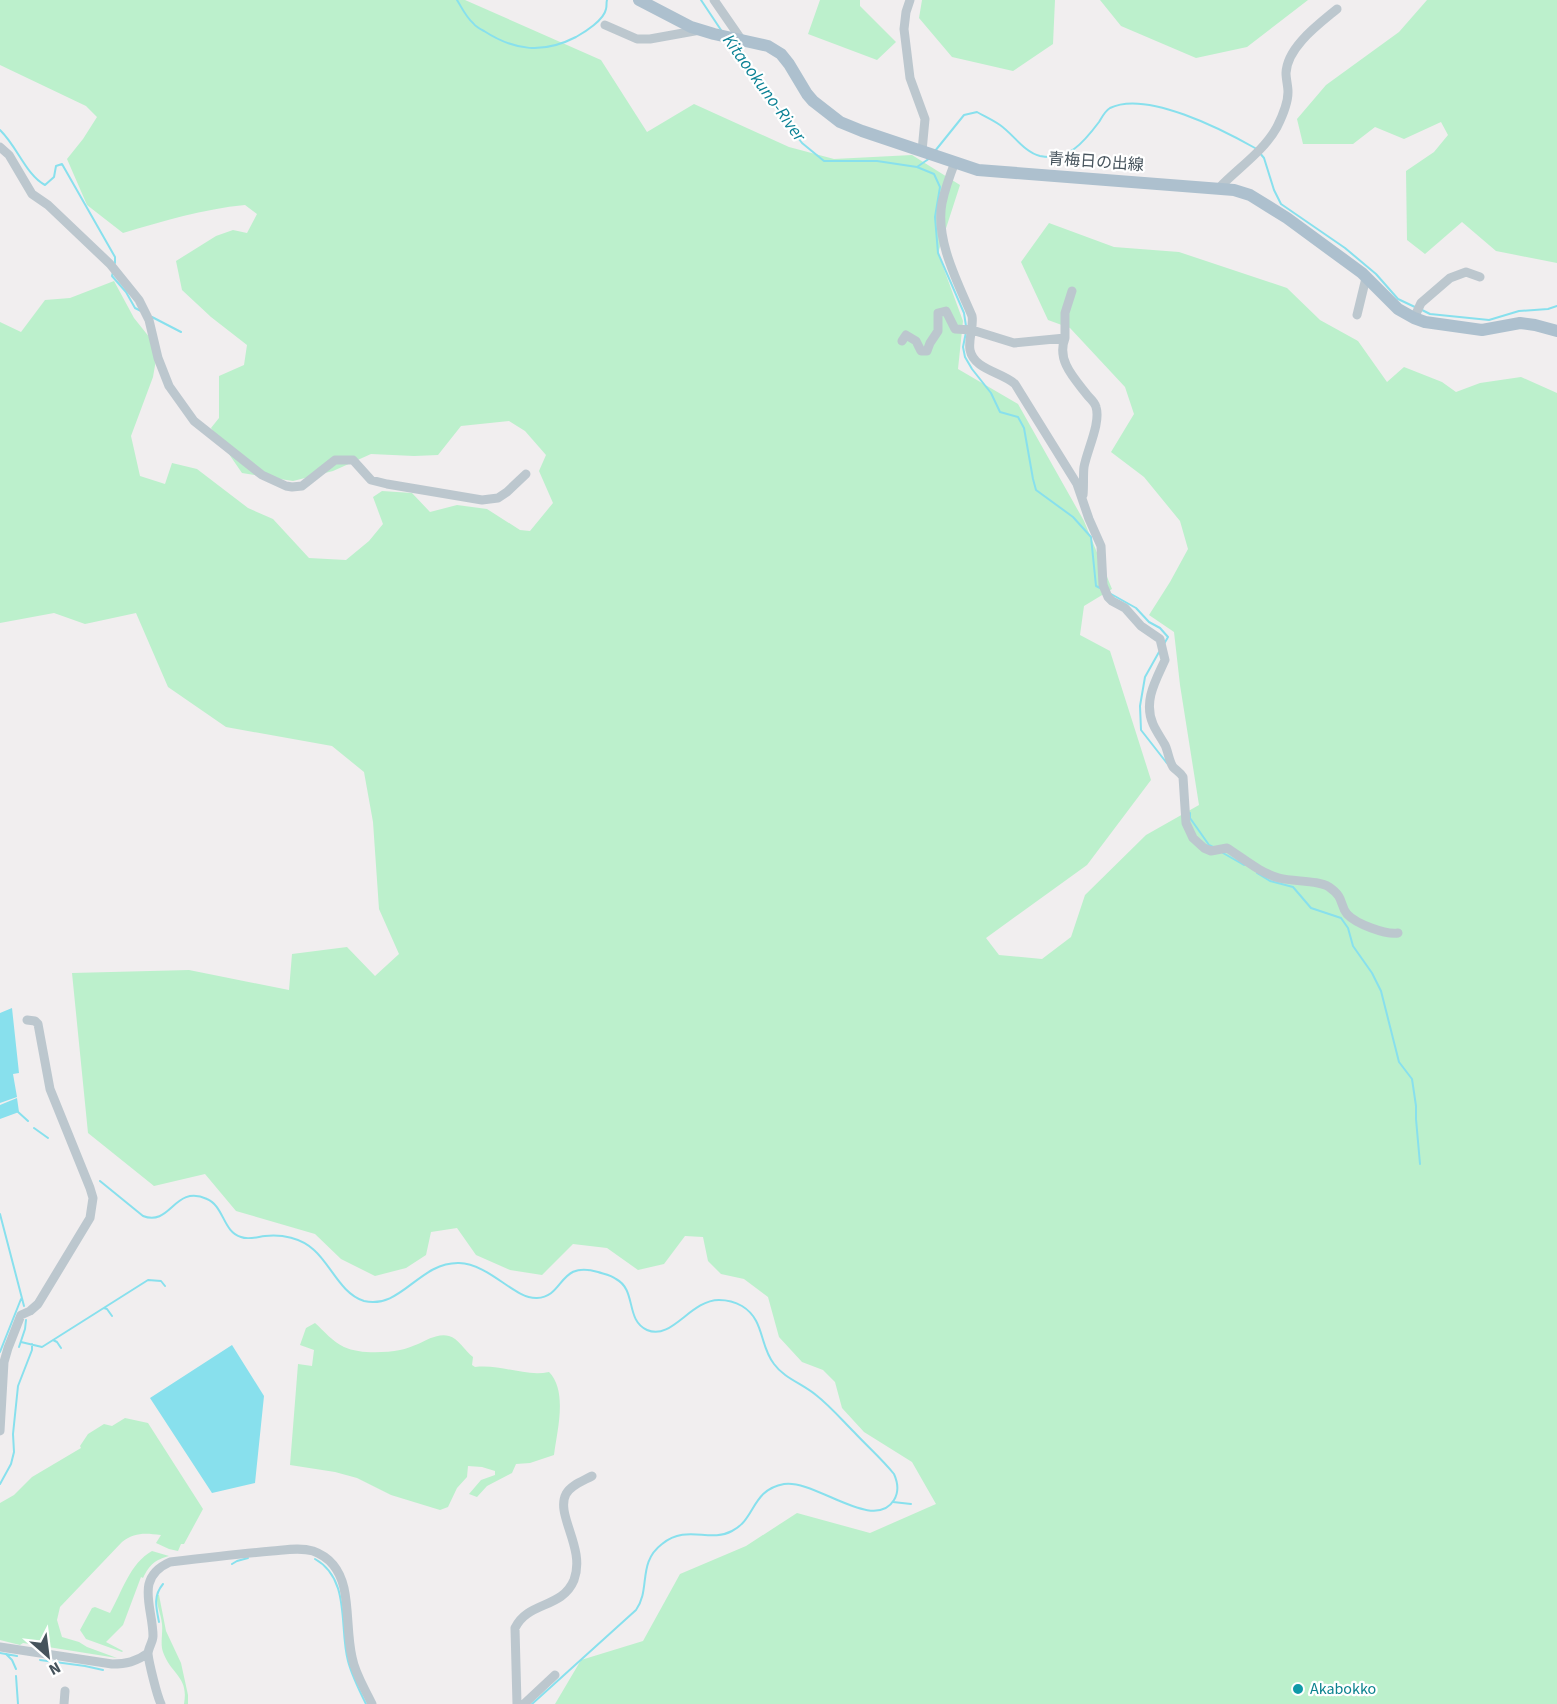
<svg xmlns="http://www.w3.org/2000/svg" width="1557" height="1704" viewBox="0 0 1557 1704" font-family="'Source Sans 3','Noto Sans JP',sans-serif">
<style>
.green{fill:#bcf0cc}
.water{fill:#88e0ed}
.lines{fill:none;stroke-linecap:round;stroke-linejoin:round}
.stream{stroke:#88e0ed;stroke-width:2}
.minor{stroke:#bcc7ce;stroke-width:9}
.major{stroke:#adc0ce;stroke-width:12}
.culture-dot{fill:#0f9aa8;stroke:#fff;stroke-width:2}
.labels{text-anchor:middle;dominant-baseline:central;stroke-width:4.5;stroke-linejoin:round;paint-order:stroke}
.street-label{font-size:16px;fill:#46535c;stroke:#fff}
.culture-label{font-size:16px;fill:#0d838f;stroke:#fff;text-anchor:start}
.water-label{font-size:18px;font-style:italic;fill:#0b8295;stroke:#fff}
</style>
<rect width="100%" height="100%" fill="#f1eeef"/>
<!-- green -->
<path class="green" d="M0,0H465L601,60L647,132L694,104L789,147L834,159L912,155L960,185L938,253L963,321L958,369L1018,404L1084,521L1112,589L1084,606L1080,635L1110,651L1151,780L1087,865L986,938L999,955L1042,959L1071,937L1085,895L1146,835L1199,805L1180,685L1174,632L1149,615L1170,582L1188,549L1180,521L1144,477L1111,452L1134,414L1125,387L1070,328L1048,320L1021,262L1049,223L1114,247L1179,252L1287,288L1320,320L1358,341L1387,382L1404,367L1442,382L1456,392L1480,383L1521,377L1557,393V1704H555L581,1660L643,1641L680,1574L746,1546L797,1513L870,1533L936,1504L912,1462L864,1432L842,1408L835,1382L823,1370L802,1362L779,1337L768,1297L744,1279L721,1274L708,1261L703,1237L685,1236L664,1264L638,1270L607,1248L573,1244L542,1275L510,1270L476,1255L457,1228L431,1232L426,1255L406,1268L375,1276L341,1259L315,1234L236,1211L205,1174L154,1186L88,1133L72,973L189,970L289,990L292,954L347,947L375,976L399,954L379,909L373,822L364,772L332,746L226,727L168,687L136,613L85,624L54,613L0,623V322L21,332L45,300L70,298L114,281L134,318L158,348L153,377L131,436L140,476L165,484L172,463L197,469L248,508L273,519L309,558L346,560L369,541L383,524L373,497L382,491L412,493L430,512L457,505L487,509L520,530L530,531L553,503L539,471L546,455L525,431L509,421L461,426L438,455L414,456L371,454L333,471L293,481L242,473L211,428L219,418V376L244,365L247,345L211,317L182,290L176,261L216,236L233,230L247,233L257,214L245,205C203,209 163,221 123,233L87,205L67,159L83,139L97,117L86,106L0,65Z
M820,0H860V6L896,42L877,60L808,34Z
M922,0H1055L1053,44L1013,71L952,57L919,18Z
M1100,0H1308L1247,47L1196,58L1121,26Z
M1427,0H1557V263L1496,251L1462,222L1425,254L1407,240L1406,171L1434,152L1448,135L1441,122L1404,139L1375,127L1353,144H1303L1297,119L1326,85L1399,32Z
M315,1323C324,1331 333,1342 344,1347C359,1354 384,1353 400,1350C406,1349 412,1346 418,1344C427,1340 438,1333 449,1336C458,1338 465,1351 473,1357L472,1365L475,1367C502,1364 525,1377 549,1372C568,1391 557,1431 554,1455L530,1463L516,1464L512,1473L487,1486L477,1497L469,1494L481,1480L495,1475V1471L482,1467L468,1466L467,1477L457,1488L448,1507L440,1510L391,1495L357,1478L335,1472L290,1465L298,1364L312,1366L314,1350L300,1345L306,1328Z
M125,1418L148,1423L203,1509L184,1544H181L178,1551L169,1549L156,1543L161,1535C145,1533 135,1532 122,1542L60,1607L57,1620L62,1637L79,1642L87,1647L117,1658L23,1643L20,1645L0,1640V1503L14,1495L32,1477L81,1448L80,1446L88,1434L104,1424L112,1426Z
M152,1551L169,1556C155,1560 150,1564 143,1578L141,1577L123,1625L106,1642L123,1651L122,1652L86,1639L80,1630L92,1608L95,1607L110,1613C122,1592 130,1563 152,1551Z
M157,1595H159L166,1631L181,1663L188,1695V1704H184C189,1676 171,1675 163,1652C160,1644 163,1633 162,1624C161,1613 156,1605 157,1595Z"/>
<!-- water -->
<path class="water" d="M12,1008L19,1073L13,1074L17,1097L0,1103V1013Z
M17,1098L19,1112L0,1119V1105Z
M232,1345L264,1396L255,1483L212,1493L150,1398Z"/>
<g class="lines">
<!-- stream -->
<path class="stream" d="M457,0C462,8 466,17 473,23C476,27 480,29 484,31C515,51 543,54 576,37C585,32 604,20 606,9C607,6 606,3 607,0
M701,0L721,30
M730,42L766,96L802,143L824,161H877L917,167L930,158
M0,130C17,146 26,175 45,185L54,177L56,166L62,164L115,257V263
M935,151L964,115L977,112C984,116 993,120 1000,125C1013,134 1024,152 1040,156C1068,162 1084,142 1099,122C1102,117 1105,111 1110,108C1146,90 1223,130 1255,148
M1259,152L1264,158L1274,190L1281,204L1345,248L1376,274L1398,299L1417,308
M917,167L934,174L940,187L935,217L938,253L964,313L966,326
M113,272L112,276L126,292L135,308L141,311
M1422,310L1430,314L1489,320L1519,311L1548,309L1557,306
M152,317L181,332
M966,332L963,347L965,357L972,369L991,393L1000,412L1018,417L1024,428L1033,479L1036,490L1073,517L1091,537L1096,586L1100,588
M1111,594L1136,608L1149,622L1160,628L1168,637L1164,644
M1159,652L1145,677L1140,706L1141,730L1166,762L1168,764
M1190,813V818L1209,845L1213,847
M1223,853L1244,865
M1257,873L1270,881L1293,887L1311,908L1341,918L1348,928L1353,946L1372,973L1381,991L1399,1062L1412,1079L1416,1106V1119L1420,1164
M17,1111L28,1121
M34,1128L48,1138
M100,1181L143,1216C171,1227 174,1184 207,1199C224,1206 223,1232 241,1237C248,1240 257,1237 265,1236C282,1234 301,1238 314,1250C331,1265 341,1294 364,1301C401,1310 419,1262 459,1263C490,1264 514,1299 537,1298C565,1297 558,1260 598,1272C604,1274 611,1275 616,1279C637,1290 625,1320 647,1330C672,1341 690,1300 719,1300C728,1300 735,1302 742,1306C765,1320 759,1345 774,1364C784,1378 803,1384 816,1395C830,1406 842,1420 854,1432C867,1446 882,1459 894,1474C898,1483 899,1492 894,1500C874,1533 815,1479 784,1484C751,1490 756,1519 732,1531C709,1543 687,1524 662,1544C637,1563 651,1589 636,1610L532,1704
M0,1214L24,1306
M104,1308L107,1309L112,1316
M53,1340L57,1342L61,1348
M21,1342L42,1347L148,1280L161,1281L165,1286
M19,1347L25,1329L26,1320
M0,1352L21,1299
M0,1484L11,1464L14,1452L13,1434L18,1386L32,1350V1344
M893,1502L911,1504
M315,1559C351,1579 339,1628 348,1661C352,1676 359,1690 366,1704
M232,1564L237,1561L248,1558
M159,1622C156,1607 153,1596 163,1584
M0,1653L17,1656
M6,1654L12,1660L16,1669
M40,1660L85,1666L103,1670
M16,1676L18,1704"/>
<!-- minor -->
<path class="minor" d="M714,0L741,39
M910,0L906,12L904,29L910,78L925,119L922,151
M605,25L637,39H650L700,30
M0,147L9,155L32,194L48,205L110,264L139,300L149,320L158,358L169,386L194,421L262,475L286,486L292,487L302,486L335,460H353L371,480L387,484L482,500L498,498L507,492L526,474
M955,162C950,175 945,189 942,203C935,240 958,283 972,316C974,327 968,339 970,350C974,370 1002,372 1015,384L1077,484L1089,519L1101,546L1103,585L1108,597L1112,601L1125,608L1141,626L1160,639L1165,660C1156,680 1143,701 1153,724C1156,731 1161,738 1165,745C1168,751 1169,761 1173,767C1177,771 1180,772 1183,777L1186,823L1193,838L1204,848L1211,851L1227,848C1243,858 1260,873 1279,878C1294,882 1318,880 1329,887C1345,898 1339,904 1347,914C1356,924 1386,935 1398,933
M1219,188C1238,168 1263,152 1277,127C1282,117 1288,104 1288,92C1288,86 1286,79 1286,73C1287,47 1319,24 1337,9
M1357,315L1366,278
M1414,318L1421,303L1450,278L1466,272L1480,277
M1065,338C1056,361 1075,379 1088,396C1091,399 1095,403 1096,407C1101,423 1087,450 1084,467C1083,474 1084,486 1083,495
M902,341L906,335L916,341L921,351H927L930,343L938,331V313L946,311L955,329L972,330L1014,343L1065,338V313L1072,291
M0,1431L4,1362L8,1348L21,1315L30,1311L38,1304L90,1218L93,1198L90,1188L50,1089L38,1024L35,1021L27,1020
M0,1647L112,1664C126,1664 136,1662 148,1653
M64,1704L65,1691
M161,1704C157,1696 149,1663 148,1654C148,1648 153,1642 153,1636C153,1607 134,1578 170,1562C204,1558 238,1554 272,1551C285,1550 300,1547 313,1551C330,1557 340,1571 344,1588C349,1611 347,1635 352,1657C355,1674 365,1689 372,1704
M517,1704L515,1628C528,1601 562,1609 574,1580C586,1548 555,1515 566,1494C571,1485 583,1481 592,1476
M524,1704L555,1675"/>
<!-- major -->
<path class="major" d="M639,0L691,27L714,34L768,46L781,54L789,64L807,94L813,101L840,122L862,131L978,170L1234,190L1250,195L1287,218L1362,273L1398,309L1414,318L1425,322L1482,330L1520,323L1535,325L1557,331"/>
</g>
<!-- markers -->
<circle class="culture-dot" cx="1298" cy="1689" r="6"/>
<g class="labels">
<!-- street labels -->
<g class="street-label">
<text transform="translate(1096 162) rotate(4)">青梅日の出線</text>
</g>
<!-- culture labels -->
<g class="culture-label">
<text x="1310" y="1689">Akabokko</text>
</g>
<!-- water labels -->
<g class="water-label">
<text transform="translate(764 88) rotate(54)">Kitaookuno-River</text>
</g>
</g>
<!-- north arrow -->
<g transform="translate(48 1656) rotate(152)" stroke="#ffffff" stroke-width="4.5" paint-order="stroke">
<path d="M0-4.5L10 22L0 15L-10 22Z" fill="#46535c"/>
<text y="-9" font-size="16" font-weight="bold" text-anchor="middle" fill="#46535c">N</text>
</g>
</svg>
